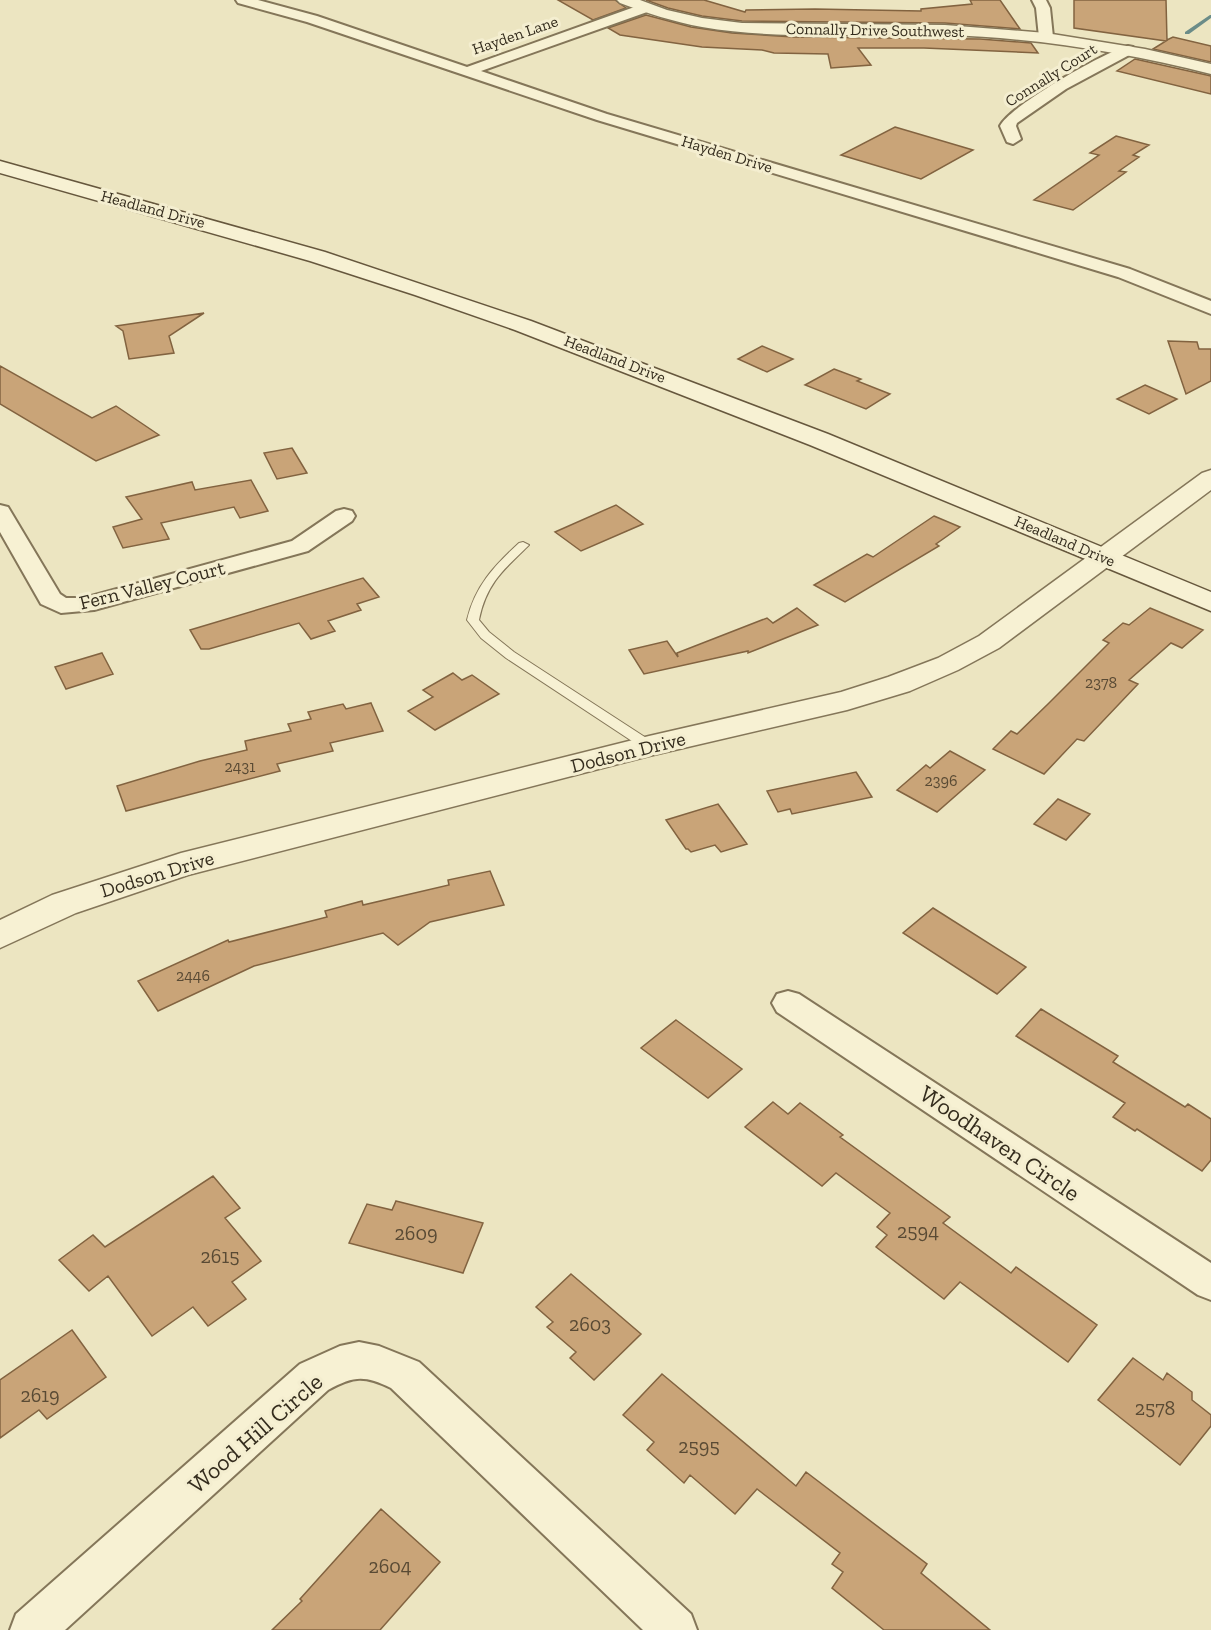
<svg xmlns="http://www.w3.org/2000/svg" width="1211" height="1630" viewBox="0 0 1211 1630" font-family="'Zilla Slab',serif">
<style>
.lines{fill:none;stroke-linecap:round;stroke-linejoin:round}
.stream{fill:#6b8c88;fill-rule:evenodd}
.building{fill:#c9a478;stroke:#826340;stroke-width:1.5}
.service-casing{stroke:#847659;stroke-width:2}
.minor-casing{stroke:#847659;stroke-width:4}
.tertiary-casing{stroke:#847659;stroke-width:3}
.secondary-casing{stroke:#66573d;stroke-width:3}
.service{fill:#f7f1d3;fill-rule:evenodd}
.minor{fill:#f7f1d3;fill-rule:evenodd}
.tertiary{fill:#f7f1d3;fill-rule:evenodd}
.secondary{fill:#f7f1d3;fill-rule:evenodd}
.labels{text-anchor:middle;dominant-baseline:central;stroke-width:6;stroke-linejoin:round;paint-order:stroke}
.far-street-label{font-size:16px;fill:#342c1d;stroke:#f4eed0}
.number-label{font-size:16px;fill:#594a34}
.street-label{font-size:20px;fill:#342c1d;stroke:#f4eed0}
.near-number-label{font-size:20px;fill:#594a34}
.near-street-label{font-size:24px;fill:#342c1d;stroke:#f4eed0}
</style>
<rect width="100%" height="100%" fill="#ece5c1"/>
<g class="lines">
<!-- stream -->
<path class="stream" d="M1210,15H1211V18L1189,34H1185V32Z"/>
</g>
<!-- building -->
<path class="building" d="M558,0H615L626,8L593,20Z
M646,0H704L745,12L746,10L815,9L921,11V9L972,4L970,0H1000L1020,29L945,23L742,21L702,16L668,8Z
M1074,0H1166L1167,40L1173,37L1211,46V62L1153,49L1166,41L1074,28Z
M646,15L691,27L732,33L794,37L980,39L1031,43L1038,53L924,48H858L871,65L831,68L828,54L774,53L762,50L702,47L620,35L608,28Z
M1135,59L1211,76V94L1117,71Z
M895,127L973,150L921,179L841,155Z
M1116,136L1149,145L1133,155L1139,157L1119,171L1126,172L1073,210L1034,200L1099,155L1090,153Z
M204,313L169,336L174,353L129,359L123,331L116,326Z
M1168,341L1197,342L1199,349H1211V381L1186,394Z
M762,346L793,359L767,372L738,359Z
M0,366L92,418L116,406L159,435L96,461L0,404Z
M834,369L861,379L857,381L890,394L866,409L805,385Z
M1145,385L1177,399L1149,414L1117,399Z
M292,448L307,473L277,479L264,453Z
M251,480L268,511L240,518L234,507L161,523L169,539L123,548L113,527L142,519L126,497L192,482L195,490Z
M616,505L643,524L581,551L555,532Z
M934,516L960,527L936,544L939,546L845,602L814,585L867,554L873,557Z
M363,578L379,597L357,604L361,610L328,621L335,631L311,639L299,623L209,649H201L190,630Z
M797,608L818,625L748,653V651L644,674L629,650L667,641L678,657L677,653L767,618L773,623Z
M1150,608L1203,630L1182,648L1171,643L1129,680L1138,684L1084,741L1077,739L1044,774L993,749L1011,731L1017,734L1048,704L1109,643L1103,640L1123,623L1129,625Z
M102,653L113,674L66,689L55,667Z
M453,673L462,680L472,675L499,694L435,730L408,711L433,697L423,690Z
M371,703L383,731L330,743L333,751L277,764L280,771L126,811L117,786L200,761L247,750L245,741L291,731L288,724L311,719L308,712L343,704L346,709Z
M950,751L985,770L937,812L897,790L926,765L930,768Z
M856,772L872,797L792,814L790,809L778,812L767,791Z
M1058,799L1090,814L1066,840L1034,824Z
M718,804L747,844L721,852L715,845L691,852L688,849H686L666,820Z
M490,871L504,905L430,922L398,945L383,933L254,966L158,1011L138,981L228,940L229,942L327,917L325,911L362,901L363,905L449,885L448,880Z
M933,908L1026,967L997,994L903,933Z
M1041,1009L1118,1056L1113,1062L1185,1107L1188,1104L1211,1119V1160L1202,1171L1137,1129L1135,1131L1113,1117L1125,1103L1016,1036Z
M676,1020L742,1069L708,1098L641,1048Z
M773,1102L788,1114L800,1103L843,1135L840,1137L950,1217L943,1223L1011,1273L1016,1267L1097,1325L1068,1362L960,1282L944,1299L876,1247L887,1235L877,1227L890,1213L836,1173L822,1186L745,1127Z
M213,1176L240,1208L225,1218L261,1261L232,1282L246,1299L208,1326L193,1307L152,1336L108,1276L89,1291L59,1260L93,1235L105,1247Z
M396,1201L483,1223L463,1273L349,1243L367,1204L392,1210Z
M571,1274L641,1334L594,1380L570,1358L576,1352L547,1327L553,1322L536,1307Z
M72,1330L106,1377L47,1419L39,1410L0,1438V1380Z
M1133,1358L1163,1380L1167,1373L1192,1392V1400L1211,1415V1426L1180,1465L1098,1400Z
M662,1374L796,1486L806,1472L927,1564L921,1573L990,1630H884L832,1588L843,1572L832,1564L840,1553L757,1489L735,1514L690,1475L684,1483L647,1450L654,1442L623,1415Z
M381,1509L440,1562L380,1630H272L302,1601L300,1599Z"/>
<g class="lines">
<defs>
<path id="service" d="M523,542L529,545L527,547C502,571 486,585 479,620L489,632L514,652L654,743L655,746L654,749H644L506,658L481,638L467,620C475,586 494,566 519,543Z"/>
<path id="minor" d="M236,0H258L317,16L467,67L640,5H650L652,8L650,11L481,71L607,114L1130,269L1211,301V314L1118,277L597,120L307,22L238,3Z
M1032,0H1046L1050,8L1053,37L1051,40H1041L1039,37L1036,8Z
M1128,46L1133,47L1135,50L1133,53L1066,89L1017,123L1016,126L1021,139L1013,144L1007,142L1000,126C1010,106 1104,52 1128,46Z
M0,505L8,507L60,594L66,598H84L292,541L336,511L344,509L352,511L355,516L352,521L308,551L94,610L61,613L41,604L0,532Z
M788,991L799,994L1211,1263V1300L1198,1295L777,1012L772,1003L777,994Z
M359,1342L379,1346L419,1362L691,1614L697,1630H643L391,1388C364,1375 354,1376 328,1390L65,1630H10L16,1614L300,1364L340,1346Z"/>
<path id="tertiary" d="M617,0H640L667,10L702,18L742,23L945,25L1046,33L1145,49L1211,64V74C1124,52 1036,38 947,35C866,32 783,41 702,27C674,22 647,13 620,3Z
M1211,470V490L999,648L958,670L910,691L847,710L649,756L188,875L76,913L0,948V920L52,895L181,853L649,736L841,692L888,677L938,658L979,636L1202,473Z"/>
<path id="secondary" d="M0,161L325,252L531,321L828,434L1211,592V611L810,445L515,330L415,295L310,261L0,173Z"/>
</defs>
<!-- service casing -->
<use href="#service" class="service-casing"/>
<!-- minor casing -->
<use href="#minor" class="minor-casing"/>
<!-- tertiary casing -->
<use href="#tertiary" class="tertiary-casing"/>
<!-- secondary casing -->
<use href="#secondary" class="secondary-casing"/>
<!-- service -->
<use href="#service" class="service"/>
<!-- minor -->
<use href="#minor" class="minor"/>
<!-- tertiary -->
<use href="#tertiary" class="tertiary"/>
<!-- secondary -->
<use href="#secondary" class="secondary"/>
</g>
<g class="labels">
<!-- far-street labels -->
<g class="far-street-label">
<text transform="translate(875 30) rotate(1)">Connally Drive Southwest</text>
<text transform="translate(515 35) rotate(-19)">Hayden Lane</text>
<text transform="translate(1051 75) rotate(-32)">Connally Court</text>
<text transform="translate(727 154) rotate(17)">Hayden Drive</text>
<text transform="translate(153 209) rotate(15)">Headland Drive</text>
<text transform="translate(615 359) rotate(21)">Headland Drive</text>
<text transform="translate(1065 541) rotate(23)">Headland Drive</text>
</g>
<!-- number labels -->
<g class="number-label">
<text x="1101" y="682">2378</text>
<text x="240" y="766">2431</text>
<text x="941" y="780">2396</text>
<text x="193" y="975">2446</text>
</g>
<!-- street labels -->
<g class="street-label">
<text transform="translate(152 585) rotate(-14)">Fern Valley Court</text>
<text transform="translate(628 752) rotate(-14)">Dodson Drive</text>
<text transform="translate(157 874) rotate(-17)">Dodson Drive</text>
</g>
<!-- near-number labels -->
<g class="near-number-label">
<text x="918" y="1231">2594</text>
<text x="416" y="1233">2609</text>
<text x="220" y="1256">2615</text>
<text x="590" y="1324">2603</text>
<text x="40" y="1395">2619</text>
<text x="1155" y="1408">2578</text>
<text x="699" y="1446">2595</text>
<text x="390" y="1566">2604</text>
</g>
<!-- near-street labels -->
<g class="near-street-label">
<text transform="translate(1000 1143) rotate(34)">Woodhaven Circle</text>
<text transform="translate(255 1433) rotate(-41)">Wood Hill Circle</text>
</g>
</g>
</svg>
